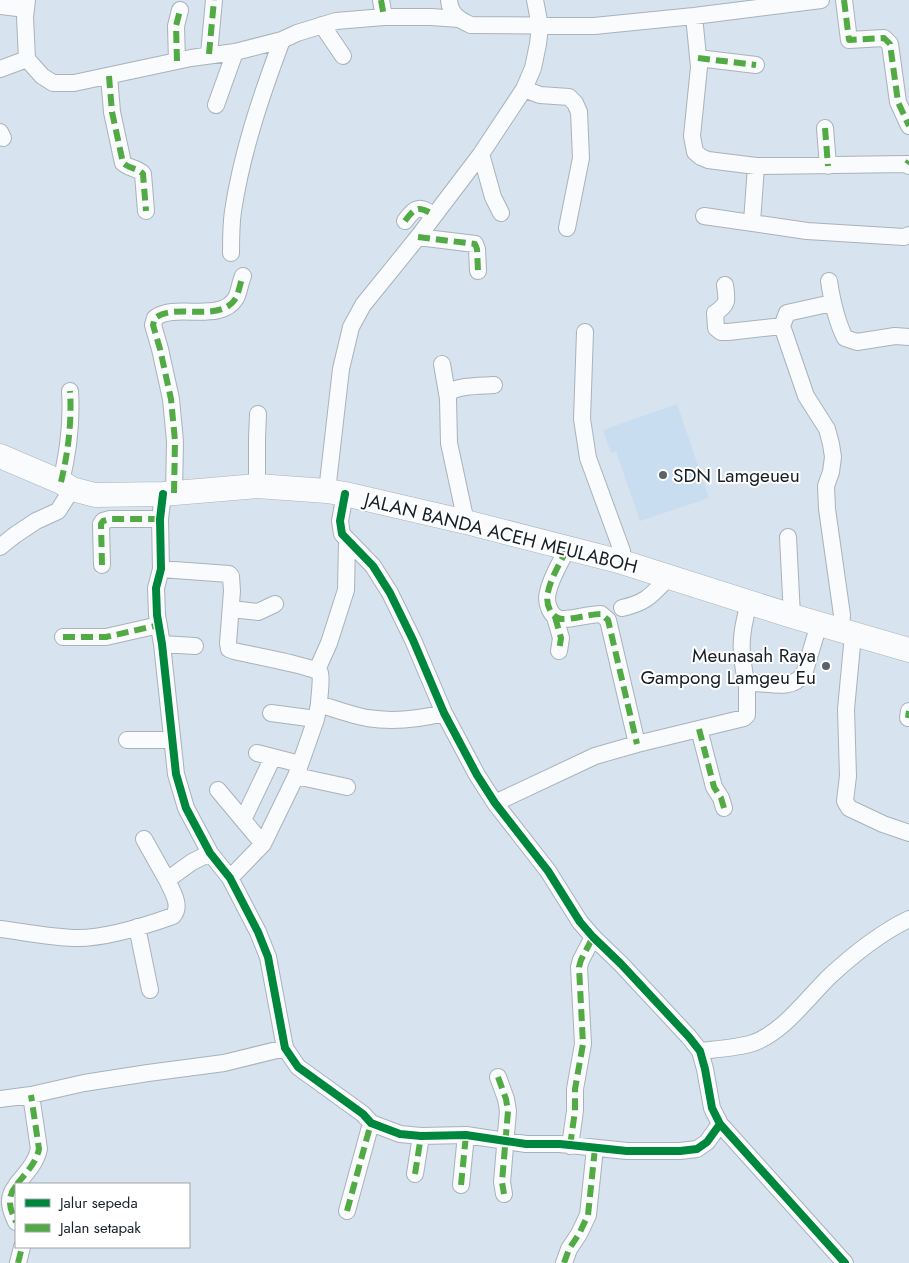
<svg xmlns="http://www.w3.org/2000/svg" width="909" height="1263" viewBox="0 0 909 1263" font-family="Jost,sans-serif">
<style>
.built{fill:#c9ddf1}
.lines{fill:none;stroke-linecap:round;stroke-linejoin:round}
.minor-casing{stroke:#a9b2bb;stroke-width:18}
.highway-casing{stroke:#a9b2bb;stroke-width:25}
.minor{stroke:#f9fbfc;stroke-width:16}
.highway{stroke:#f9fbfc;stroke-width:24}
.quiet{stroke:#51aa44;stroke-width:6;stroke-dasharray:12 6;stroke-linecap:butt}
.cycleway-casing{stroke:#fff;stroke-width:11}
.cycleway{stroke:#00873e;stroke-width:8}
.poi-dot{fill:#5a636c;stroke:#fff;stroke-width:2}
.labels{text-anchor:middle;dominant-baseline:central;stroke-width:4;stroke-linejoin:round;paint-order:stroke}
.poi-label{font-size:19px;fill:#161e26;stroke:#fff;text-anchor:start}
.street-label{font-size:19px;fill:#161e26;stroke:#fff}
</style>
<rect width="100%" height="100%" fill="#d7e3ee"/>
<!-- built -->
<path class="built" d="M677,404L709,498L640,521L616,451L611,453L603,430Z"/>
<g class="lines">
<defs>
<path id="minor" d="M27,0L25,17L27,59L42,76L53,83H74L191,58L235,52L282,40L297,33L336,21L384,17H431L459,19
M381,0L384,17
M449,0C450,14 459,20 471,25L594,26L694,16L821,0
M844,0L849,40L884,38L890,44L898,102L909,126
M0,6L26,9
M694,16L699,67L692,136L695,152L701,157L708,160L756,166L907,164L909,166
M322,25L343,56
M209,54L214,0
M698,58L756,65
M177,61L176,26L180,10
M0,69L27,59
M109,76L112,112L123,163C130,169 138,168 143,174L146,211
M524,89L540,95L569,97L575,103L579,112L581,158L567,228
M216,105L235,52
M825,128L828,166
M0,132L3,138
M481,154L493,197L501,213
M704,216L807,231L904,237L909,235
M405,221C416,206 419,206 434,215
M752,222L756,166
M418,237L475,244L477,249L478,271
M231,253C231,240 231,225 233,211C242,152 261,96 282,40
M829,281C832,301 836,320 845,338L857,342L895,336L909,337
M725,285C727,300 729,304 715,313L716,328L721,332H728L782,326L806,396L827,429L831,444L833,457L831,472L826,486L827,509L842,615L841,631
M782,326L787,313L832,303
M585,332L582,419L588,458L622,551V562
M442,364L448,399L449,443L466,522
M447,393C460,385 480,386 494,385
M61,482C68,453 72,421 70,391
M257,486V438L258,414
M327,491L341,369L351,327L363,305L418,237L481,154L524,89L533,68L538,44L540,26L535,0
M174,493L175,441L171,399L160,349L153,325L155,318C176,302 220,324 236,298C239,292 240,283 243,276
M163,494L160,519L161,569L156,588L157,615L162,644L176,774L186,808L210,853L230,878L258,932L268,957L285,1048L298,1067L363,1114L371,1123L400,1134L421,1136L466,1135L526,1144H560L627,1151H680L697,1149L707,1142L720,1124
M345,494L340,521L342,534L373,566L390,593L413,640L444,713L477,775L495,803L548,871L580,922L593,937L621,964L689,1037L700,1051L705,1069L712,1108L720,1124L845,1263
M788,537L792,616
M0,547L15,535L36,521L58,511L72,489
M567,549C561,562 551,577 548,592C545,602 550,618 562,619C571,620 589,614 601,614L608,620L637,744
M102,565L101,524L103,521L110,519H160
M161,569L229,574L231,576L232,591L228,643L229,649L234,651C246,654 317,667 320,673C322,679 319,698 319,704C335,709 351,715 367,718C392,722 420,719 444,713
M622,608C648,602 651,595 669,577
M231,609L258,612L275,604
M555,617L561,638L559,651
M853,635L846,709L848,776L845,801L849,808L883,824L909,833
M63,637H106L159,625
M162,644L195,646
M317,670L329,643L346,590L347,541
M747,687C740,652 739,638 749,603
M271,713L316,719
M908,718L909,711
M699,729L714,787L721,798L724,808
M127,740H172
M257,753L300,764
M296,776L347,787
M218,790L263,844
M495,803L595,756L637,744L744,718L747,715V687L750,683C769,682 790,692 804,674L819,624
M243,820L273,757
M144,839L167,880
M230,878L263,844L296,776L316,719L319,704
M137,927L150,990
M0,929C24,932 49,937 74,938C103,939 145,926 173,916C182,906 172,891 167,880L192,862L210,853
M700,1051C717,1049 737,1048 753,1043C784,1032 808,997 831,975C855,953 880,933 909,919
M498,1077L506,1099L508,1111L502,1182L504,1194
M0,1099L31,1095L84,1083L148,1073L224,1063L285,1048
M570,1146L575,1111V1089L583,1044L579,967L581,960L593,937
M415,1174L421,1136
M17,1184C26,1173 36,1163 39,1149L31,1095
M461,1185L466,1135
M16,1186C6,1198 10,1209 16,1222
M347,1211L371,1123
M18,1263L22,1247
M564,1263L569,1249L579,1234L588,1215L595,1148"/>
<path id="highway" d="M0,456L61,482L72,489L95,495L163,494L257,486L327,491L345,494L466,522L622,562L792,616L909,650"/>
</defs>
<!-- minor casing -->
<use href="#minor" class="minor-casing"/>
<!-- highway casing -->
<use href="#highway" class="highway-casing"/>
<!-- minor -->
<use href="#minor" class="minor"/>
<!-- highway -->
<use href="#highway" class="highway"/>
<!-- quiet -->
<path class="quiet" d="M381,0L384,17
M844,0L849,40L884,38L890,44L898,102L909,126
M209,54L214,0
M698,58L756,65
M177,61L176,26L180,10
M109,76L112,112L123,163C130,169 138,168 143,174L146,211
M825,128L828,166
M907,164L909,161
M405,221C416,206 419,206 434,215
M418,237L475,244L477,249L478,271
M61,482C68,453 72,421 70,391
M174,493L175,441L171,399L160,349L153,325L155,318C176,302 220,324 236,298C239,292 240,283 243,276
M567,549C561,562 551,577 548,592C545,602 550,618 562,619C571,620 589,614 601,614L608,620L637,744
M102,565L101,524L103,521L110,519H160
M555,617L561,638L559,651
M63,637H106L159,625
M908,718L909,711
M699,729L714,787L721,798L724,808
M498,1077L506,1099L508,1111L502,1182L504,1194
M570,1146L575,1111V1089L583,1044L579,967L581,960L593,937
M415,1174L421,1136
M17,1184C26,1173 36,1163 39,1149L31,1095
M461,1185L466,1135
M16,1186C6,1198 10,1209 16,1222
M347,1211L371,1123
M18,1263L22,1247
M564,1263L569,1249L579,1234L588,1215L595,1148"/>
<defs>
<path id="cycleway" d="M163,494L160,519L161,569L156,588L157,615L162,644L176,774L186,808L210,853L230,878L258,932L268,957L285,1048L298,1067L363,1114L371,1123L400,1134L421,1136L466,1135L526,1144H560L627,1151H680L697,1149L707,1142L720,1124
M345,494L340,521L342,534L373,566L390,593L413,640L444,713L477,775L495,803L548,871L580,922L593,937L621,964L689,1037L700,1051L705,1069L712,1108L720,1124L845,1263"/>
</defs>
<!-- cycleway casing -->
<use href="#cycleway" class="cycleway-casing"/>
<!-- cycleway -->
<use href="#cycleway" class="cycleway"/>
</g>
<!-- markers -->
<g class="poi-dot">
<circle cx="663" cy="475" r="5"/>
<circle cx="826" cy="666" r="5"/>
</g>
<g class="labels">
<!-- poi labels -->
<g class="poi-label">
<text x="673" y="475">SDN Lamgeueu</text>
<text x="816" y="655" text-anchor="end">Meunasah Raya<tspan x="816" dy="22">Gampong Lamgeu Eu</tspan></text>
</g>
<!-- street labels -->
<g class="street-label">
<text transform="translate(501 533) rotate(14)">JALAN BANDA ACEH MEULABOH</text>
</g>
</g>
<!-- legend -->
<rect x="15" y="1183" width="175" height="65" fill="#ffffff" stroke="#a2a5a8"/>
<rect x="25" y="1199" width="25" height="8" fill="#00873e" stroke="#a2a5a8"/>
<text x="60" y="1208" font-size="15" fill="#161e26">Jalur sepeda</text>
<rect x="25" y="1224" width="25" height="8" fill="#51aa44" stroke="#a2a5a8"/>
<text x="60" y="1233" font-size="15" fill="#161e26">Jalan setapak</text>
</svg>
